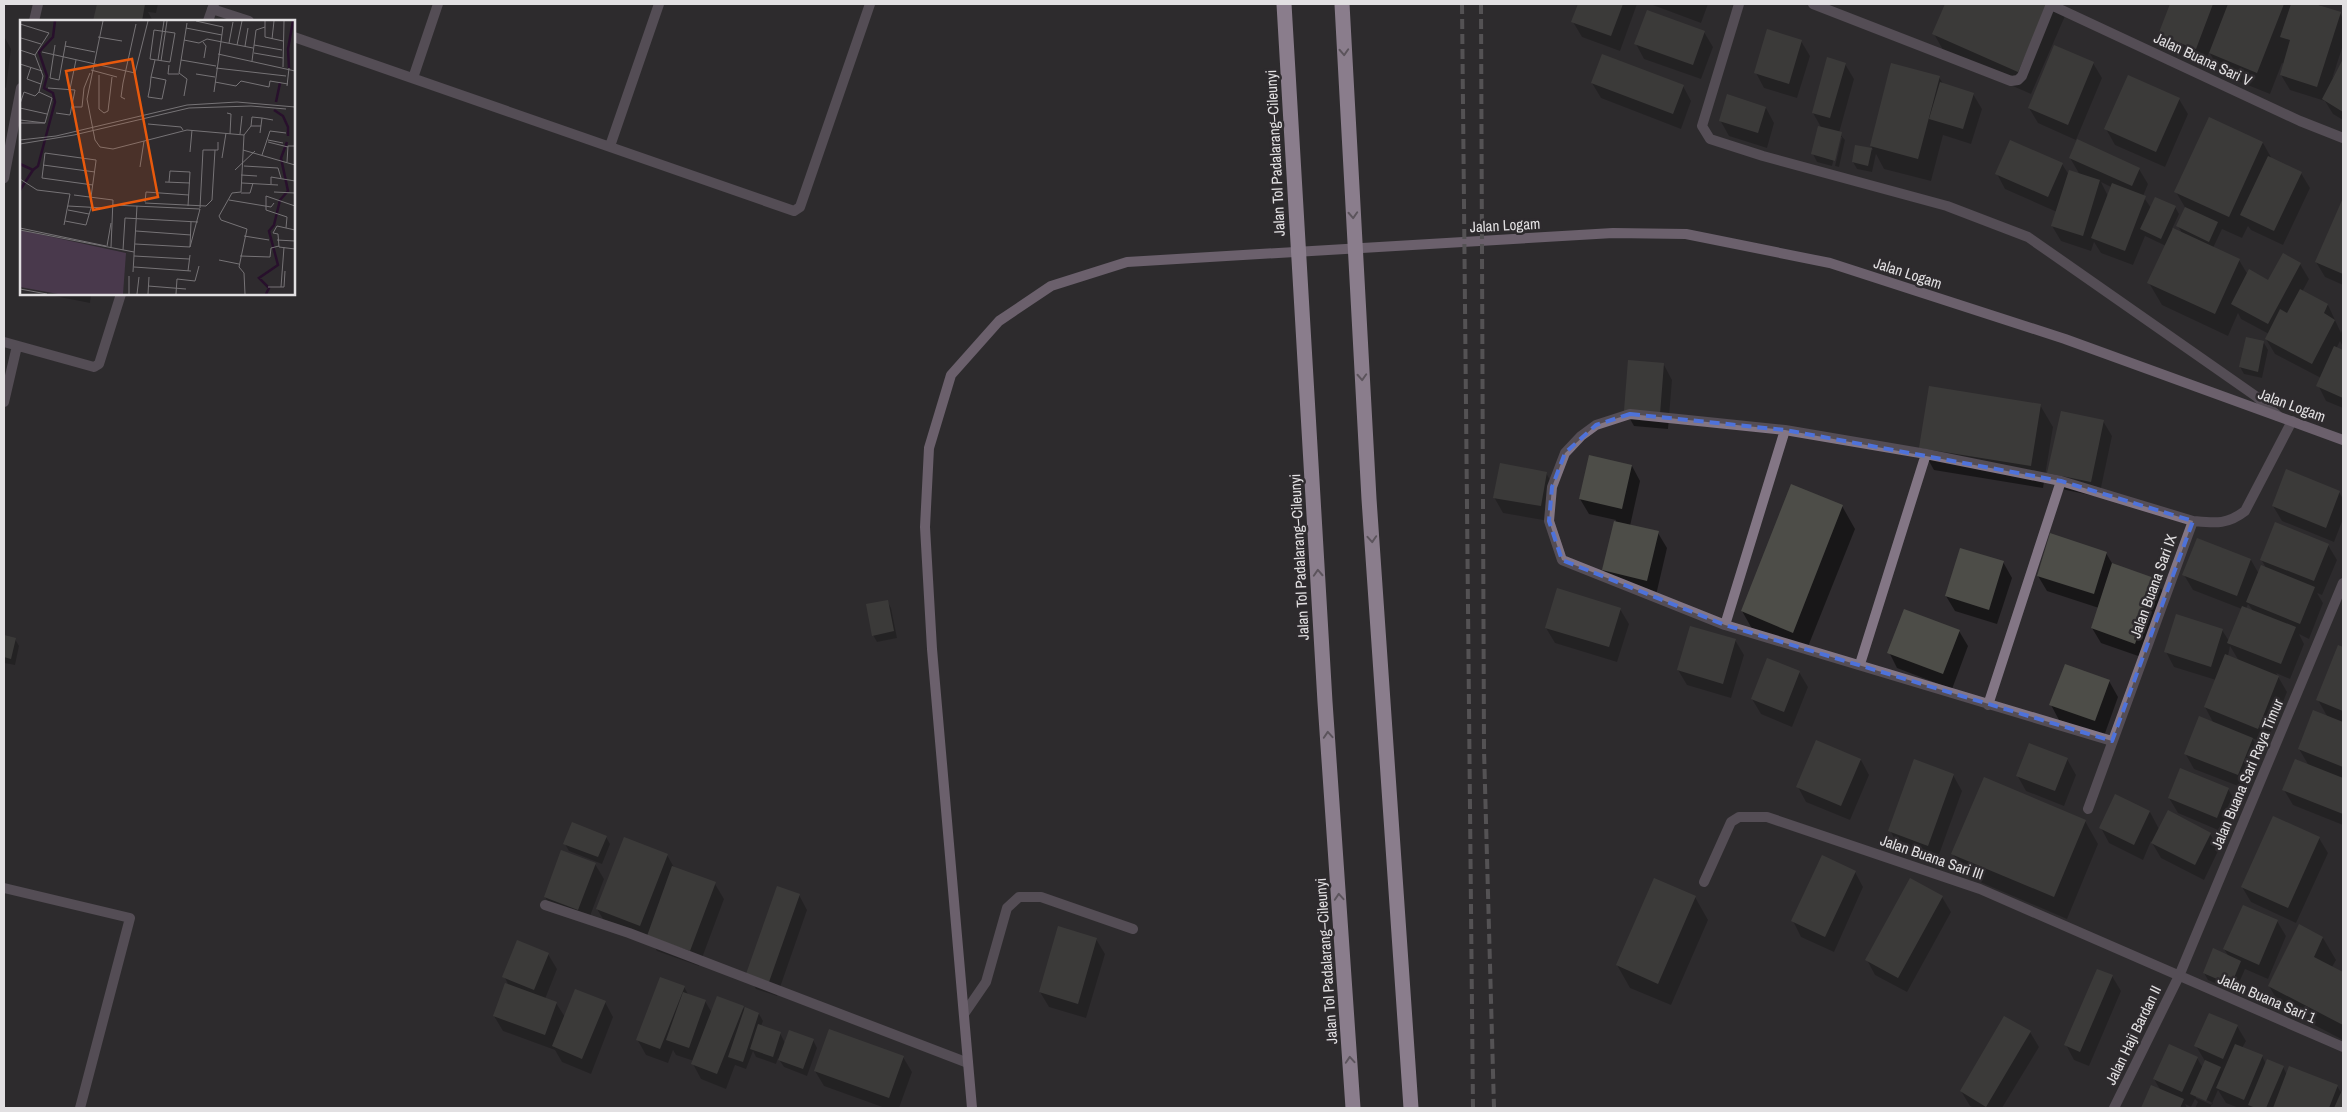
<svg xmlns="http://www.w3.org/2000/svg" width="2347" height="1112" viewBox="0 0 2347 1112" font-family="'Archivo Narrow',sans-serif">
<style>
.shadow{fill:#0007;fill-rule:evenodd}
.building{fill:#4d4d48}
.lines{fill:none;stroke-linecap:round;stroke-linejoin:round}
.lane{stroke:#837685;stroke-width:10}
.street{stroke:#837685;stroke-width:10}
.secondary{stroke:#b5a0b8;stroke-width:10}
.highway{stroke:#fbe1ff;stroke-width:15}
.rail{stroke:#838183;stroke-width:4;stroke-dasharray:10 5;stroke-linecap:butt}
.oneway{stroke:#948696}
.marked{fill:none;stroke:#4e72da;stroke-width:4;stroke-dasharray:10 6;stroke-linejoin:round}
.labels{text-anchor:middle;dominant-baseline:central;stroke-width:5;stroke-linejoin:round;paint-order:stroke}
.street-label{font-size:15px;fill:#e2e0e2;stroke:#2e2b2e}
.inset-river{fill:none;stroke:#28102c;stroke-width:2.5}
.inset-road{fill:none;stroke:#767376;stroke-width:1}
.view{fill:#e8590c;fill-opacity:0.15;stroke:#e8590c;stroke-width:2.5}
.inset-edge{fill:none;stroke:#e2e0e2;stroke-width:2.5}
</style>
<rect width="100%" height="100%" fill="#2e2b2e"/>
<!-- shadow -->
<path class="shadow" d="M98,4H158L156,13L148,12L153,21H95Z
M1579,4H1637L1620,51L1582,37L1573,22Z
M1650,4H1708L1701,23Z
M1947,4H2058L2065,16L2031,94L1947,57L1934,34Z
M2171,4H2321L2320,7L2340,13L2343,19V45L2332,79L2343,62V120L2333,114L2325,101L2290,90L2281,75L2284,64L2282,63L2270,94L2223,75L2209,52L2205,64L2168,50L2160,35Z
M1704,32L1713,47L1701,79L1644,59L1636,44Z
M4,36L11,49L6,88L4,87Z
M1801,41L1810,56L1797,98L1764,88L1756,73Z
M2093,63L2102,78L2076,140L2139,169L2148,184L2143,196L2151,208L2175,207L2179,214L2172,229L2182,233L2178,226L2186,209L2176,192L2263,143L2272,159L2301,173L2310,188L2283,245L2251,230L2248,226L2242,238L2222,229L2213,248L2239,260L2248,275L2269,282L2300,264L2309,279L2302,292L2328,305L2341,333L2343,328V347L2340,341L2336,349L2343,352V408L2326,401L2318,385L2321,378L2275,354L2266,339L2269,334L2241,319L2238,313L2228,336L2162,305L2149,283L2166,246L2145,236L2133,265L2101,253L2094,242L2091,251L2061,241L2052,226L2057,212L2005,189L1997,174L2062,164L2069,175H2080L2070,158L2078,141L2038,123L2029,108ZM2101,182L2111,187L2108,196Z
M1845,64L1854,79L1839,133L1845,140L1839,167L1835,166L1842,137H1839L1832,166L1817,162L1813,154L1822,129L1813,113Z
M1939,77L1943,84L1973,94L1982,109L1971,144L1943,135L1931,181L1884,169L1876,154L1872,172L1857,169L1853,162L1856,146L1873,150L1871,146Z
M1592,83L1683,86L1691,101L1681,129L1601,98Z
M2179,99L2188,114L2165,167L2115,145L2106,129Z
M1766,108L1774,123L1767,148L1729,136L1720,120Z
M2343,201V285L2325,277L2316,262Z
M44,294H91L90,303Z
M2264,343L2268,350L2262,378L2244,374L2240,367Z
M1664,365L1672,380L1668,429L1634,426L1625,410Z
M2040,405L2053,427L2043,488L1934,470L1921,447Z
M2103,421L2112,436L2099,497L2057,488L2048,473Z
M1632,466L1640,481L1630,526L1658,533L1667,548L1656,595L1612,585L1603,570L1616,520L1589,514L1580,499Z
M1546,473L1555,488L1549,521L1503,513L1494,497Z
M2339,492L2343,499V519L2334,542L2282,521L2273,506Z
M1842,506L1855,529L1805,654L1755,634L1742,611Z
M2198,539L2251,560L2259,574L2266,568L2261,559L2328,545L2337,560L2322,595L2317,593L2323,603L2309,639L2299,634L2304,644L2290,679L2276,673L2287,692L2266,744L2252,738L2261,754L2246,789L2194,769L2185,753L2214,724L2205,707L2216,680L2174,667L2166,652L2222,630L2229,641L2242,609L2193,590L2184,575ZM2248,604L2253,611L2246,609ZM2230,646L2239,661L2228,656Z
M2106,553L2113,565L2156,580L2165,595L2144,658L2101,643L2092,628L2099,608L2047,591L2038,576Z
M2003,562L2012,578L1997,624L1955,611L1946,596Z
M887,601L891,608L897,638L877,642L873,635Z
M1620,609L1629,624L1617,662L1555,643L1546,628Z
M1959,631L1968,646L1952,689L1897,668L1889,652Z
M4,636L15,639L19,646L15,665L4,663Z
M1735,640L1744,655L1731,698L1687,685L1678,670Z
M2339,646L2343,648V825L2293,805L2284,790L2309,766L2299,749L2327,716L2318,700Z
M1799,672L1808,687L1792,727L1761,714L1752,699Z
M2109,681L2118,697L2104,736L2059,720L2051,705Z
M2030,744L2067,759L2076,775L2064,806L2026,791L2017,775Z
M1861,760L1869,775L1850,820L1806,802L1798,787Z
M1953,775L1962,791L1937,860L1898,846L1890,830Z
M2228,789L2237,804L2225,833L2178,813L2169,798Z
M2150,812L2159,829L2210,834L2219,849L2204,880L2161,858L2151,841L2143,860L2109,843L2101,828Z
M2085,821L2098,844L2067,919L1966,876L1953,854Z
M606,837L610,844L602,864L569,851L565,844Z
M2319,838L2328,853L2296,923L2251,902L2242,887Z
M667,855L675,869L715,884L724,899L699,966L657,951L649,938L606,924L597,909Z
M595,864L604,879L587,924L554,912L545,897Z
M1855,872L1863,887L1834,952L1801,937L1793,921Z
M799,895L807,910L777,996L756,989L747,974Z
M1695,897L1708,920L1671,1005L1630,988L1617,965Z
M1942,897L1951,912L1907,992L1875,975L1867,960Z
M2277,921L2286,936L2268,979L2245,969L2235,992L2208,980L2204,973L2229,957L2224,949Z
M2323,938L2336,960L2332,967L2343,973V1040L2282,1008L2269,986Z
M1096,939L1105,954L1086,1018L1049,1007L1040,992Z
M548,954L557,969L545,999L556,1003L565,1017L605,1002L613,1017L591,1074L562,1062L555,1050L503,1031L494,1016L509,986L504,976Z
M2112,976L2121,991L2089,1066L2074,1060L2066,1045Z
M684,987L688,994L705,1001L712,1013L743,1007L745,1011L759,1014L763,1021L761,1026L780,1033L785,1043L813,1040L817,1048L807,1076L784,1067L778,1058L776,1064L756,1057L753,1051L746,1069L735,1065L726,1089L701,1079L693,1064L694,1061L676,1055L673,1050L668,1063L646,1055L637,1039Z
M2237,1026L2246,1041L2242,1048L2262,1056L2266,1064L2283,1067L2287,1075L2337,1086L2342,1094L2343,1091V1108H2239L2226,1103L2218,1090L2210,1108H2195L2198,1102L2195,1099L2191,1107L2185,1104L2187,1108H2142L2151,1087L2161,1091L2154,1079L2197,1058L2203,1068L2205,1061L2196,1046ZM2196,1095L2213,1103L2212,1105L2196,1098Z
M2030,1032L2039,1047L2002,1108H1974L1970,1106L1961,1091Z
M903,1057L912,1072L899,1108H885L824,1086L815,1071Z"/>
<!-- building -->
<path class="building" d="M97,4H145L142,21H93Z
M1578,4H1623L1611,36L1571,22Z
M1945,4H2048L2018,72L1932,34Z
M2170,4H2213L2196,49L2158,35Z
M2228,4H2284L2257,73L2209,53Z
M2291,4H2315L2341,12L2317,87L2280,75L2290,40L2280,37Z
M1647,10L1705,31L1693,65L1634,44Z
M1767,29L1802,40L1789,84L1754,73Z
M2054,45L2094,62L2068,125L2028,108Z
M1602,54L1684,85L1673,114L1591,83Z
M1827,57L1846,63L1830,118L1812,113Z
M2343,59V112L2322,99Z
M1891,63L1940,76L1918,159L1870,146Z
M2128,75L2180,98L2156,152L2104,129Z
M1940,82L1974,93L1963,129L1929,119Z
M1727,94L1766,107L1758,133L1719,121Z
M2209,117L2263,142L2229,217L2174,192Z
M1818,126L1842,132L1835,161L1811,154Z
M2077,139L2140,168L2132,186L2069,158Z
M2010,140L2063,163L2048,197L1995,174Z
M1855,145L1872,148L1868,166L1852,162Z
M2268,156L2302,172L2274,231L2240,215Z
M2069,170L2100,180L2083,236L2051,226Z
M2112,183L2146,196L2125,251L2091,238Z
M2155,197L2176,206L2161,239L2140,229Z
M2343,198V274L2315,262Z
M2185,207L2218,222L2209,242L2176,226Z
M2173,228L2240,259L2215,314L2147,283Z
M2283,253L2301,263L2268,324L2231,304L2249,269L2268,280Z
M2300,289L2328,304L2324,313L2335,320L2312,364L2265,339L2280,309L2287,313Z
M2246,337L2264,341L2258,372L2239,367Z
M2334,346L2343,350V398L2316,386Z
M1628,360L1664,363L1660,414L1624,411Z
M1929,386L2041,404L2031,466L1919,448Z
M2061,411L2104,420L2091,482L2047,473Z
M1589,455L1632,465L1622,509L1579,499Z
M1500,463L1547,472L1541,506L1493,498Z
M2286,469L2340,491L2326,528L2272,506Z
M1791,484L1843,505L1793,633L1741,611Z
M1614,521L1659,531L1647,581L1602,570Z
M2275,522L2329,544L2314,581L2260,560Z
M2050,533L2107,552L2094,594L2037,576Z
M2197,538L2251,559L2237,596L2182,575Z
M1960,548L2004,561L1989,610L1945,596Z
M2112,563L2157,579L2135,644L2091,628Z
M2261,565L2315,587L2300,624L2246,602Z
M1557,588L1621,608L1609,647L1545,628Z
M888,600L894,631L872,636L866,604Z
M2242,606L2296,627L2281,664L2227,643Z
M1904,609L1960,630L1943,674L1887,653Z
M2176,614L2223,629L2211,667L2164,652Z
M1690,626L1736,639L1723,684L1677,670Z
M4,635L16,638L11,659L4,657Z
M2338,645L2343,647V711L2316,700Z
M2225,654L2279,676L2258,729L2204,707Z
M1767,658L1800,671L1784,712L1751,699Z
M2065,664L2110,680L2095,721L2049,705Z
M2313,710L2343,722V767L2298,749Z
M2199,716L2253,738L2238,775L2184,754Z
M1816,740L1861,759L1841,806L1796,787Z
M2029,743L2068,758L2055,791L2016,776Z
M1914,759L1954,774L1928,846L1888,831Z
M2295,759L2343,778V814L2282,790Z
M2180,768L2229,788L2217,818L2168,798Z
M1984,777L2086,820L2054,897L1951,854Z
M2115,794L2150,811L2134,845L2099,828Z
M2168,810L2211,833L2195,865L2151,843Z
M2273,816L2320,837L2288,908L2241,887Z
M572,822L607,836L598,857L563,844Z
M624,837L668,854L640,926L596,909Z
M561,850L596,863L578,910L544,897Z
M1822,855L1856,871L1825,937L1791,921Z
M672,866L716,882L690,951L647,936Z
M1654,878L1696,896L1658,984L1616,965Z
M1910,878L1943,896L1898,978L1865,960Z
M777,886L800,894L769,982L746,974Z
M2243,905L2278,920L2259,965L2223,949Z
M2299,924L2323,937L2314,957L2343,972V1025L2268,986Z
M1058,926L1097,938L1078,1004L1039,992Z
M517,940L549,953L534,990L502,977Z
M2213,948L2241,961L2231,985L2203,973Z
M2097,969L2113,975L2080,1052L2064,1045Z
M660,977L685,986L660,1049L636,1040Z
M505,983L557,1002L545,1035L493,1016Z
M575,989L606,1001L582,1059L552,1046Z
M683,992L706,1000L689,1048L666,1040Z
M717,996L744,1006L717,1074L691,1064Z
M745,1007L759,1013L743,1062L728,1057Z
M2209,1013L2238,1025L2223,1059L2194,1046Z
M2004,1016L2031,1031L1986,1107L1960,1091Z
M758,1024L781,1032L773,1057L750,1049Z
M829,1029L904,1056L889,1098L814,1071Z
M789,1030L814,1039L803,1069L778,1060Z
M2169,1044L2198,1057L2182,1092L2153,1079Z
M2235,1044L2263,1055L2244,1100L2216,1088Z
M2267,1059L2284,1066L2266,1108H2256L2248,1105Z
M2205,1060L2221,1067L2206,1101L2190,1094Z
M2289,1066L2338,1085L2329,1108H2273Z
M2151,1085L2184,1099L2180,1108H2141Z
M2343,1088V1108H2334Z"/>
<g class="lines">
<!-- lane -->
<path class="lane" d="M964,1014L986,982L1007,908L1019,897H1041L1133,929"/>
<!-- street -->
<path class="street" d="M1739,4L1702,126L1710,139L1763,156L1947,206L2028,237L2257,397L2278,416
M1813,4L2011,81L2018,80L2022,76L2051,4
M2051,5L2300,121L2343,138
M212,9L249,21
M34,21L38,4
M208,21L214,4
M294,37L794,211L800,207L870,4
M413,78L438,4
M610,146L659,4
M4,178L21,88
M4,342L94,367L99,364L121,294
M4,402L17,346
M1725,625L1785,430
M1860,664L1926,454
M1988,705L2061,481
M2112,741L1725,625L1562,560L1549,521L1552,487L1565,453L1581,436L1596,425L1630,414L1785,430L1926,454L2061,481L2193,521
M2088,809L2193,521C2215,523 2227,525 2245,511L2292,421
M1704,882L1731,822L1739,817H1767L1980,889L2343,1047
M4,888L130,918L80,1108
M545,905L629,933L968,1063
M2114,1108L2179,976L2343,583"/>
<!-- secondary -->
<path class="secondary" d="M972,1108L932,649L925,527L929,448L951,375L999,321L1051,286L1127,262L1613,233L1686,234L1830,263L2065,339L2343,440"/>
<!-- highway -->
<path class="highway" d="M1284,4L1325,702L1353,1108
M1342,4L1369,499L1411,1108"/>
<!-- rail -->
<path class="rail" d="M1462,4L1473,1108
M1481,4L1484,750L1494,1108"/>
</g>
<!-- one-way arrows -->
<defs><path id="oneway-chevron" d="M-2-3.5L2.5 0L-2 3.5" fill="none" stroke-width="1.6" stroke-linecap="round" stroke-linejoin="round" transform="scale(1.25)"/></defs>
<g class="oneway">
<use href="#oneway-chevron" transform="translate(1344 52) rotate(87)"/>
<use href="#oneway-chevron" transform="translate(1353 215) rotate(87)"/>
<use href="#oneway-chevron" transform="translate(1362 377) rotate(87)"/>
<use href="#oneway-chevron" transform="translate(1372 539) rotate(86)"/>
<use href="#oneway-chevron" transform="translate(1318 573) rotate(-93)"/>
<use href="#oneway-chevron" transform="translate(1328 735) rotate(-94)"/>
<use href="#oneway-chevron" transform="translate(1339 897) rotate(-94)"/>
<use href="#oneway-chevron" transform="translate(1350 1060) rotate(-94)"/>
</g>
<!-- marked area -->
<path d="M0 0H2347V1112H0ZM1630,414L1785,430L2061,481L2193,521L2112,741L1725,625L1562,560L1549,521L1552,487L1565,453L1596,425Z" fill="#2e2b2e" fill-opacity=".55" fill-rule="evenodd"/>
<path class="marked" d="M1630,414L1785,430L2061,481L2193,521L2112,741L1725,625L1562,560L1549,521L1552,487L1565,453L1596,425Z"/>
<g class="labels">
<!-- street labels -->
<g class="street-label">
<text transform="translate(2203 59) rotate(25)">Jalan Buana Sari V</text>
<text transform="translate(1275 153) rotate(-93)">Jalan Tol Padalarang–Cileunyi</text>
<text transform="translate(1505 225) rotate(-3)">Jalan Logam</text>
<text transform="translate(1908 273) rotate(18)">Jalan Logam</text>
<text transform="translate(2292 405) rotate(20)">Jalan Logam</text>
<text transform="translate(1299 557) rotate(-93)">Jalan Tol Padalarang–Cileunyi</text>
<text transform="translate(2153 586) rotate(-70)">Jalan Buana Sari IX</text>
<text transform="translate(2247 774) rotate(-67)">Jalan Buana Sari Raya Timur</text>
<text transform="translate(1932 857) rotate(19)">Jalan Buana Sari III</text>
<text transform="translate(1326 961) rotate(-94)">Jalan Tol Padalarang–Cileunyi</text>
<text transform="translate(2267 998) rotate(23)">Jalan Buana Sari 1</text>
<text transform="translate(2133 1035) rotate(-64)">Jalan Haji Bardan II</text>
</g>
</g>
<!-- overview -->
<g transform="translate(20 20)">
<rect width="275" height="275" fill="#2e2b2e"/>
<path d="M0,210L106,233L103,274H38L0,267Z" fill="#49394c"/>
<path class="inset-river" d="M269,48L268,29L273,1M256,82L260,63M254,90L263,96L268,107V116M0,144L13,150L18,146L35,82L33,73L24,68L27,56L19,32L33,17L35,1M0,170L13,150M246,274L249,268L239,258L258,245L249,211L254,205L260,180L268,171L261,138L267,122"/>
<path class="inset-road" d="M83,1L67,79L75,120L80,127L93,129L167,110L224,115L221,172L212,173L199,196L201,200L227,209L219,247L224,253L225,274M176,1L203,7L194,72M245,1V17L263,21M0,4L29,13L15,35L23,56L19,72L15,76L4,72L0,84M166,8L202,15M134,10L155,13L150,42L130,39ZM78,17L102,21M1,18L21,24M252,19L254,1M164,20L179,23L187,19L233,28M183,22L186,26L184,38M209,23L213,2M35,25L30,58L39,60L46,21M217,25L222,1M234,25L262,30M45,26L75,32M225,26L228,8M0,30L15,35M22,32L115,53L128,1M234,33L263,38M198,34L275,51M138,40L144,1M161,40L196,46M141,41L147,1M232,41L236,10L245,7M0,44L22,51M149,45L148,54H159M11,47L7,59L21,64M263,47L264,1M196,48L266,56M71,50L97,57M176,54L195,57M79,55V89L84,93L88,91L92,57M131,57L146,60L142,79L128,77L130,67L131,57L135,40M250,61L268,64M195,62L216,66L221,61L249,67L250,61M267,66L269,48M28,68L55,70L50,95L36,93M50,69L56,40M19,72L32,78L25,103M164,76L167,59L159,53L167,3M105,79L101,77L103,63L116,4M52,87H62L64,68L70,53M0,88L27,94M207,93L211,94L210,114M0,100L25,103M0,103H25M128,104L161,107L163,110M231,106L232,97L242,98M240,113L242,98L253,100M220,114L222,96M224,115L231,106H241M0,120L36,116L167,85L217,82L275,87M248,120L263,123M248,122L268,127M0,124L54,115L169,88L231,86L266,89M223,130L275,145M170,132L172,110M242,135L250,111L266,113M202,138L206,113M267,142L268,126H275M23,145L75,152M224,146L258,148L261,158M120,147L124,121M215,150L235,131M221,155L237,156M0,159L17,170L50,174L44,205M145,162L170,163M149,162L150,151L170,152L168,186M222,163L258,165M251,164V157L275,161M254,172L275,173M221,173H230L233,163M54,175L93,180L91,227M71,177L76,141V140L25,133L22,158L73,165M209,180L251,187L254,183M125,182L126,172L169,175M125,183L186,186L192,180L195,130M93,185L180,189L170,227L171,202M48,186L84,188M180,188L183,130H198V122M48,190L69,194M45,201L66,205L71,188M0,208L86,226M266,208L267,197L246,190V176L275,186M0,210L114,232M275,210L257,206L253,213L258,214L259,227L275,229M116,211L171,215M224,216L249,220M257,220L275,221M115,224L170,227M87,226L91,203M103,230L105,198L178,202M114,236L169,239M220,236L250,237L251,228L259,226M199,240L219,244M114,247L171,251M168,251L170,235M113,252L117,186M175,261L179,246M128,266L166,269M248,267H264L265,251M261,267L264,227M0,269L27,274M109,274V256M117,274L119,257M128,274L129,257M156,274L157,259L175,261"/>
<path class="view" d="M112,39L138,177L73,190L46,51Z"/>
<rect width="275" height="275" class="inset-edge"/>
</g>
<!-- border -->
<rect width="2347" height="1112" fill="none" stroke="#e2e0e2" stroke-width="10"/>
</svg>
